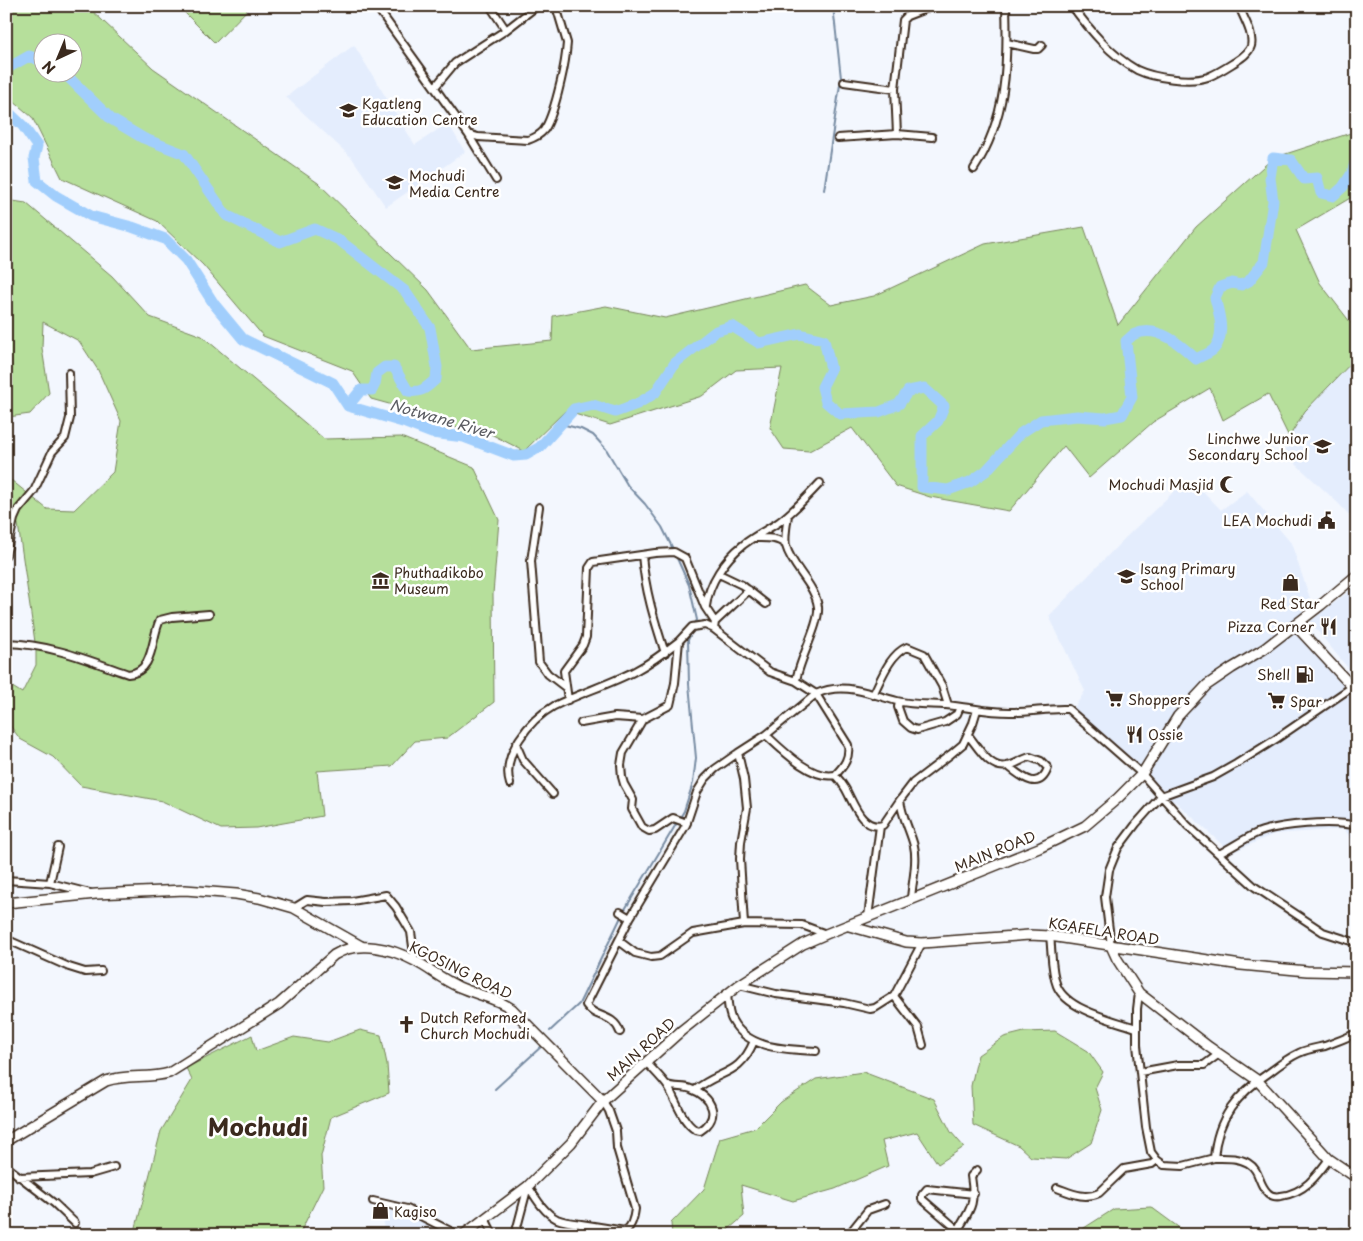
<svg xmlns="http://www.w3.org/2000/svg" width="1363" height="1241" viewBox="0 0 1363 1241" font-family="'Playpen Sans',sans-serif">
<style>
.built{fill:#e4edfd}
.green{fill:#b6df9b;stroke:#78845c;fill-rule:evenodd}
.lines{fill:none;stroke-linecap:round;stroke-linejoin:round}
.stream{stroke:#788ca3;stroke-width:2}
.river{stroke:#a1cefc;stroke-width:11}
.street-casing{stroke:#3b2a1e;stroke-width:10}
.secondary-casing{stroke:#3b2a1e;stroke-width:12}
.street{stroke:#fff;stroke-width:6}
.secondary{stroke:#fff;stroke-width:9}
.labels{text-anchor:middle;dominant-baseline:central;stroke-width:5;stroke-linejoin:round;paint-order:stroke}
.poi-label{font-size:14px;fill:#3b2a1e;stroke:#fff;text-anchor:start}
.street-label{font-size:14px;fill:#3b2a1e;stroke:#fff}
.water-label{font-size:15px;font-style:italic;fill:#5a5b61;stroke:#fff}
.town-label{font-size:24px;font-weight:bold;fill:#3b2a1e;stroke:#fff}
</style>
<rect width="100%" height="100%" fill="#f3f7fe"/>
<filter id="ink" filterUnits="userSpaceOnUse"><feTurbulence type="fractalNoise" baseFrequency=".02" numOctaves="2"/><feDisplacementMap in="SourceGraphic" scale="10" xChannelSelector="R" yChannelSelector="G"/><feConvolveMatrix kernelMatrix="1 2 1 2 8 2 1 2 1" color-interpolation-filters="sRGB"/></filter>
<g filter="url(#ink)">
<!-- built -->
<path class="built" d="M354,45L415,145L448,123L465,152L386,207L352,158L286,97Z
M1357,357V523L1338,503L1285,454L1289,437L1305,411Z
M1185,481L1197,485L1221,510L1247,491L1291,543L1313,607L1288,626L1357,700V846L1344,829L1274,834L1231,853L1177,803L1161,796L1142,774L1074,708L1085,691L1049,616L1125,538Z
M1357,585V679L1310,622Z
M387,1204L394,1205L455,1235H382Z"/>
<!-- green -->
<path class="green" d="M6,6H87L153,68L318,183L428,290L471,349L552,341L553,316L606,306L665,318L805,285L831,305L874,296L985,244L1084,227L1118,325L1196,227L1273,158L1357,131V194L1296,230L1320,283L1357,331V357L1305,411L1289,437L1268,394L1223,420L1210,388L1153,422L1089,478L1064,446L1009,511L930,497L896,486L852,428L809,451L784,449L770,428L782,368L736,370L702,396L610,425L565,411L524,451L485,431L444,426L418,412L371,399L352,371L263,336L203,265L157,221L62,178L32,117L6,95ZM72,42V72H42V42Z
M178,6H251L215,43Z
M6,200L26,203L112,276L150,317L202,336L324,439L401,437L474,467L499,520L493,594L494,702L447,738L415,741L392,766L317,771L322,816L256,828L221,829L162,801L81,786L53,757L20,739L6,720V683L22,693L36,665V649L18,524L6,521V476L47,509L74,510L113,472L121,421L98,370L79,341L43,322L42,348L49,393L30,414L8,417L6,419V226L9,225L6,211Z
M360,1030L381,1035L387,1064L389,1093L331,1117L321,1156L323,1186L299,1235H134L161,1131L192,1080L186,1068L252,1035L256,1051L294,1037L328,1042Z
M1055,1031L1088,1051L1103,1072L1095,1088L1102,1110L1091,1143L1066,1159L1031,1157L1019,1146L973,1125L971,1086L978,1055L1004,1037L1024,1032Z
M863,1072L934,1099L951,1132L964,1147L938,1164L917,1132L882,1141L888,1166L835,1189L793,1201L741,1185L744,1216L722,1235H672L671,1223L704,1189L720,1138L755,1128L781,1102L816,1079Z
M1151,1207L1189,1235H1073L1114,1209Z
M1343,1228L1355,1235H1263Z"/>
<g class="lines">
<!-- stream -->
<path class="stream" d="M824,190L841,78L833,6
M561,424L581,429L593,435L606,449L628,486L645,504L662,527L673,549
M676,556L689,585L697,620L695,624
M624,911L684,811L693,783L696,758L689,684L688,640L692,631
M550,1031L579,1004L622,915
M495,1089L543,1045"/>
<!-- river -->
<path class="river" d="M6,69L29,56L42,61
M63,72L111,119L143,138L184,154L226,215L280,242L315,229L339,240L405,291L430,328L437,367L436,379C426,388 422,393 408,391L394,367H385L377,373L375,384L372,390H361L348,406L406,423L432,433L464,437L514,456L526,455L540,447L574,409L593,405L615,412L637,404L655,393L675,363L716,331L732,326L759,343L800,334L824,340L831,369L822,387L826,402L840,414L879,412L899,404L908,391L924,388L944,406L938,421L922,436V487L948,490L970,482L986,471L1021,433L1041,420L1077,416L1105,418L1122,415L1132,397L1126,341C1129,339 1132,335 1135,334C1158,324 1181,345 1196,359C1201,356 1211,353 1214,349C1226,335 1219,313 1215,298L1220,287L1232,283L1241,285L1249,281L1264,262L1273,201L1270,178L1273,158L1291,160L1304,179L1317,178L1321,193L1333,196L1343,187L1352,173L1357,157
M6,110L23,126L37,146L34,158L37,181L56,196L91,216L132,227L165,239L186,260L214,304L243,339L333,383L348,406"/>
<defs>
<path id="street" d="M376,6L468,134L496,180
M490,6L506,30
M1072,6C1090,30 1110,55 1137,70C1154,78 1191,83 1208,77C1218,73 1227,67 1235,62C1241,58 1249,53 1251,46C1254,34 1243,17 1239,6
M1007,43L1034,49H1038L1042,45
M844,82L895,89
M435,87L455,63L506,30L537,6
M468,134L478,137L528,140C534,138 540,135 544,130C554,116 564,70 566,53L567,43L556,6
M932,137L897,134L895,89L903,20L907,16L933,6
M838,138L897,134
M974,169C1007,118 1008,65 1006,6
M539,507L531,561L539,662L548,674L565,687
M788,515C787,524 784,537 786,546C792,568 815,584 818,607C820,624 799,660 796,681
M755,538C767,538 777,537 786,545
M6,555L14,519L18,510L34,491L52,452L65,438L70,418L69,373
M642,555C645,590 654,619 665,653
M719,574L742,585L766,604
M706,606C709,583 725,559 743,545C754,536 767,530 779,522C794,511 807,497 820,483
M715,622L749,590
M6,643C49,644 88,660 128,674C155,672 151,637 160,620L172,617L209,614
M873,695C881,679 890,654 907,647L924,654L942,686L948,705
M568,700L564,671L583,645L586,637L589,568L593,562L655,553L674,552L685,558L705,607L715,622L714,629
M899,702L898,707L903,721L911,728L917,730L945,722L957,714L960,707
M581,723L615,717L643,719
M968,735C978,747 990,770 1007,766C1015,765 1022,759 1030,757L1041,761L1048,768C1039,793 1021,776 1008,766
M516,744L523,760L553,794
M738,753L744,779L747,808L741,842L740,859L744,924
M835,775C839,779 842,783 845,788C853,801 861,831 883,825L900,800
M510,784C501,755 529,720 554,706C580,693 608,685 635,671C650,663 665,652 679,641
M687,823L673,818L655,830L649,831L642,827L632,809L633,800L624,784L622,777L621,765L623,753L643,719L670,705L675,683L679,641L692,627L705,625L714,629L770,672L796,681L816,694L848,745C850,758 844,766 835,775C812,780 782,750 766,735
M1219,854C1232,847 1244,839 1257,833C1280,824 1332,820 1357,826
M6,880L50,883L90,893
M50,883L58,847
M911,899C912,882 918,862 914,846C910,830 902,817 900,800L913,783L951,754L963,744L973,723L977,710
M294,908L307,900L326,902L352,901L386,895L396,907L411,932L415,961
M620,912L630,918
M868,917L880,826
M1050,936C1052,951 1051,971 1057,986C1067,1010 1113,1020 1136,1028
M6,939L69,967L85,972L101,971
M619,941L635,953L651,957L660,956L693,933L744,924L802,925L826,934
M922,943L894,996L918,1027L923,1045
M1111,946L1105,897L1109,870L1118,848L1136,824L1161,796L1213,777L1236,764L1276,739L1352,687
M739,985L776,994L844,1003L870,1009L875,1008L894,996
M1139,993L1137,1009V1045L1146,1127L1151,1152L1157,1160L1164,1165L1183,1166L1214,1158C1217,1118 1237,1094 1270,1072C1279,1065 1288,1058 1299,1053C1307,1049 1316,1048 1325,1046C1336,1042 1346,1038 1357,1033
M727,994C728,1002 728,1013 732,1020C748,1050 787,1049 816,1051
M620,1032C613,1013 595,1019 586,1005L630,918L686,825L697,792L705,779L715,769L738,753L766,735L816,694C843,681 869,694 897,701C912,705 930,704 946,705C969,707 991,713 1014,712C1032,712 1050,708 1068,709L1142,774L1187,825L1255,887L1323,932L1357,943
M646,1062C653,1070 662,1078 668,1087C675,1098 685,1130 700,1131C722,1117 712,1097 691,1089C684,1086 675,1088 667,1085
M1140,1072L1178,1065H1204L1219,1054
M695,1090C721,1069 739,1077 754,1041
M1214,1158C1225,1158 1238,1157 1248,1163C1260,1170 1258,1183 1267,1192C1270,1196 1276,1197 1281,1196C1304,1193 1316,1177 1329,1159
M6,1166L55,1204L75,1223
M19,1177L90,1174L114,1167
M528,1186C535,1197 544,1213 557,1219C564,1222 573,1223 581,1224L584,1235
M1057,1188C1071,1193 1084,1200 1099,1193L1124,1169L1152,1164L1157,1160
M373,1201L407,1209L458,1235
M485,1218L493,1235
M581,1224L625,1231C632,1227 634,1217 635,1209L617,1148L616,1131L609,1111L603,1101
M958,1230L922,1199V1195L927,1189L974,1194
M515,1235L528,1186
M848,1235L868,1210L885,1204
M955,1235C970,1209 976,1207 971,1176L977,1170"/>
<path id="secondary" d="M1295,625L1357,692
M6,903L96,894L185,890L236,894L259,898L294,908L361,946
M849,926L906,942L922,943L1029,935L1050,936L1241,965L1307,971L1357,972
M1111,946L1117,959L1139,993L1209,1047L1257,1080L1329,1159L1357,1178
M6,1141L106,1081C127,1074 148,1079 169,1073L279,1004L334,955C359,940 391,948 415,961C430,969 443,980 459,987C477,995 495,997 512,1009L603,1101
M463,1235L528,1186L571,1143L603,1101L681,1031L739,985L803,944L826,934L1039,848L1085,826L1118,798L1142,774L1178,716L1207,685L1232,668L1264,649L1321,605L1357,575"/>
</defs>
<!-- street casing -->
<use href="#street" class="street-casing"/>
<!-- secondary casing -->
<use href="#secondary" class="secondary-casing"/>
<!-- street -->
<use href="#street" class="street"/>
<!-- secondary -->
<use href="#secondary" class="secondary"/>
</g>
</g>
<!-- icons -->
<defs>
<symbol id="school-bare" viewBox="-9 -9 18 18"><path d="M0-5L7-2L0 1L-7-2ZM-4 1L0 2.5L4 1V4Q0 6-4 4Z" fill="#3b2a1e" stroke="#fff" stroke-width="2.5" paint-order="stroke"/></symbol>
<symbol id="mosque-bare" viewBox="-9 -9 18 18"><path d="M3.5-4.9A6 6 0 1 0 3.5 4.9A5 5 0 1 1 3.5-4.9Z" fill="#3b2a1e" stroke="#fff" stroke-width="2.5" paint-order="stroke"/></symbol>
<symbol id="civic-bare" viewBox="-9 -9 18 18"><path d="M-.6-6.5H3V-4.5H.6V-3L4-1V1h2V6H-6V1h2V-1L-.6-3ZM-1.2 2.5V6h2.4V2.5Z" fill="#3b2a1e" stroke="#fff" stroke-width="2.5" paint-order="stroke"/></symbol>
<symbol id="museum-bare" viewBox="-9 -9 18 18"><path d="M0-6L6-3V-2H-6V-3ZM-5-1h2V3h-2ZM-1-1h2V3h-2ZM3-1h2V3H3ZM-6 4H6V6H-6Z" fill="#3b2a1e" stroke="#fff" stroke-width="2.5" paint-order="stroke"/></symbol>
<symbol id="shop-bare" viewBox="-9 -9 18 18"><path d="M-5-2.5h2.3a2.7 3.5 0 0 1 5.4 0H5L5.5 6h-11ZM-1.5-2.5h3a1.5 2.3 0 0 0-3 0Z" fill="#3b2a1e" stroke="#fff" stroke-width="2.5" paint-order="stroke"/></symbol>
<symbol id="restaurant-bare" viewBox="-9 -9 18 18"><path d="M-5-6h1v4h1v-4h1v4h1v-4h1v5L-1.5 .5V6h-2V.5L-5-1ZM5-6V6H3V1.5H1.5Q1.5-4 5-6Z" fill="#3b2a1e" stroke="#fff" stroke-width="2.5" paint-order="stroke"/></symbol>
<symbol id="fuel-bare" viewBox="-9 -9 18 18"><path d="M-5.5-6h7V0h2V4h1.3V-2.5L3-4.5l.8-.8L6-3V5H2.5V1h-1V6h-7ZM-4.2-4.7v3.2H.2V-4.7Z" fill="#3b2a1e" stroke="#fff" stroke-width="2.5" paint-order="stroke"/></symbol>
<symbol id="supermarket-bare" viewBox="-9 -9 18 18"><path d="M-6-5.5h2.5l.6 2H6L4.5 2H-2.5L-4.4-4H-6ZM-1.5 3.2a1.3 1.3 0 1 0 .1 0ZM3 3.2a1.3 1.3 0 1 0 .1 0Z" fill="#3b2a1e" stroke="#fff" stroke-width="2.5" paint-order="stroke"/></symbol>
<symbol id="church-bare" viewBox="-9 -9 18 18"><path d="M-1.2-6h2.4v3.5h3.3v2.4h-3.3V6h-2.4V-.1h-3.3v-2.4h3.3Z" fill="#3b2a1e" stroke="#fff" stroke-width="2.5" paint-order="stroke"/></symbol>
</defs>
<g fill-rule="evenodd">
<use href="#school-bare" x="336" y="98" width="25" height="25"/>
<use href="#school-bare" x="382" y="170" width="25" height="25"/>
<use href="#school-bare" x="1310" y="434" width="25" height="25"/>
<use href="#mosque-bare" x="1216" y="472" width="25" height="25"/>
<use href="#civic-bare" x="1314" y="508" width="25" height="25"/>
<use href="#school-bare" x="1114" y="564" width="25" height="25"/>
<use href="#museum-bare" x="368" y="568" width="25" height="25"/>
<use href="#shop-bare" x="1278" y="570" width="25" height="25"/>
<use href="#restaurant-bare" x="1316" y="614" width="25" height="25"/>
<use href="#fuel-bare" x="1292" y="662" width="25" height="25"/>
<use href="#supermarket-bare" x="1102" y="686" width="25" height="25"/>
<use href="#supermarket-bare" x="1264" y="688" width="25" height="25"/>
<use href="#restaurant-bare" x="1122" y="722" width="25" height="25"/>
<use href="#church-bare" x="394" y="1012" width="25" height="25"/>
<use href="#shop-bare" x="368" y="1198" width="25" height="25"/>
</g>
<g class="labels">
<!-- poi labels -->
<g class="poi-label">
<text x="362" y="103">Kgatleng<tspan x="362" dy="16">Education Centre</tspan></text>
<text x="409" y="175">Mochudi<tspan x="409" dy="16">Media Centre</tspan></text>
<text x="1308" y="438" text-anchor="end">Linchwe Junior<tspan x="1308" dy="16">Secondary School</tspan></text>
<text x="1214" y="484" text-anchor="end">Mochudi Masjid</text>
<text x="1312" y="520" text-anchor="end">LEA Mochudi</text>
<text x="1140" y="568">Isang Primary<tspan x="1140" dy="16">School</tspan></text>
<text x="394" y="572">Phuthadikobo<tspan x="394" dy="16">Museum</tspan></text>
<text x="1290" y="603" text-anchor="middle">Red Star</text>
<text x="1314" y="626" text-anchor="end">Pizza Corner</text>
<text x="1290" y="674" text-anchor="end">Shell</text>
<text x="1128" y="699">Shoppers</text>
<text x="1290" y="701">Spar</text>
<text x="1148" y="734">Ossie</text>
<text x="420" y="1017">Dutch Reformed<tspan x="420" dy="16">Church Mochudi</tspan></text>
<text x="394" y="1211">Kagiso</text>
</g>
<!-- street labels -->
<g class="street-label">
<text transform="translate(995 851) rotate(-22)">MAIN ROAD</text>
<text transform="translate(1104 931) rotate(9)">KGAFELA ROAD</text>
<text transform="translate(461 970) rotate(26)">KGOSING ROAD</text>
<text transform="translate(641 1049) rotate(-42)">MAIN ROAD</text>
</g>
<!-- water labels -->
<g class="water-label">
<text transform="translate(442 418) rotate(16)">Notwane River</text>
</g>
<!-- town labels -->
<g class="town-label">
<text x="258" y="1126">Mochudi</text>
</g>
</g>
<!-- margin -->
<rect width="1363" height="1241" fill="none" stroke="#fff" stroke-width="25"/>
<rect x="12" y="12" width="1338" height="1216" fill="none" stroke="#3b2a1e" stroke-width="2" filter="url(#ink)"/>
<!-- north arrow -->
<g transform="translate(58 58) rotate(224)"><circle r="24" fill="#ffffff" stroke="#b1aaa5"/>
<path d="M0-4L9 19L0 12L-9 19Z" fill="#3b2a1e"/>
<text y="-8" font-size="14" font-weight="bold" text-anchor="middle" fill="#3b2a1e">N</text>
</g>
</svg>
